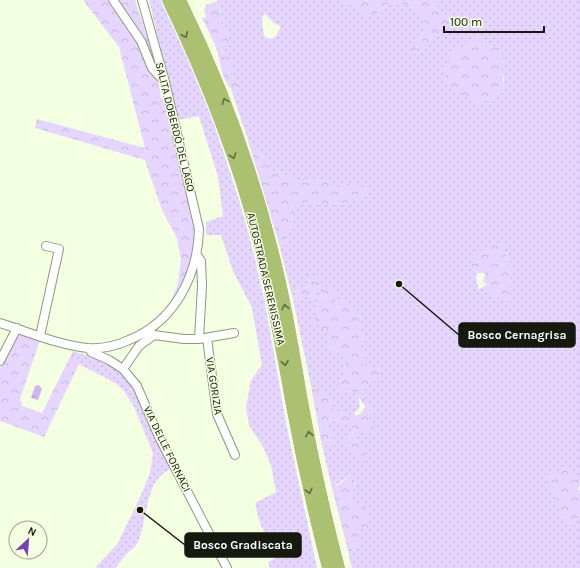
<svg xmlns="http://www.w3.org/2000/svg" width="580" height="568" viewBox="0 0 580 568" font-family="Karla,sans-serif">
<style>
.grass{fill:url(#grass-dots);fill-rule:evenodd}
.forest{fill:url(#forest-crowns)}
.water{fill:url(#water-ripples)}
.lines{fill:none;stroke-linecap:round;stroke-linejoin:round}
.minor-casing{stroke:#8f977d;stroke-width:10}
.highway-casing{stroke:#fff;stroke-width:14}
.minor{stroke:#fff;stroke-width:8}
.highway{stroke:#abc071;stroke-width:12}
.oneway{stroke:#606c40}
.labels{text-anchor:middle;dominant-baseline:central;stroke-width:3;stroke-linejoin:round;paint-order:stroke}
.street-label{font-size:11px;fill:#16190f;stroke:#f4fee0}
.leader{fill:none;stroke:#16190f;stroke-width:1.5}
.callout-dot{fill:#16190f;stroke:#f4fee0;stroke-width:1.5}
.callout{fill:#16190f;stroke:#16190f;stroke-width:1.5}
.callout-label{font-size:12px;text-anchor:middle;font-weight:bold;fill:#fff}
</style>
<defs>
<pattern id="grass-dots" width="8" height="8" patternUnits="userSpaceOnUse"><rect width="8" height="8" fill="#e6d6ff"/><path d="M2 2h.1M6 6h.1" fill="none" stroke="#c5b7d9" stroke-width="1.8" stroke-linecap="round"/></pattern>
<pattern id="forest-crowns" width="20" height="18" patternUnits="userSpaceOnUse"><rect width="20" height="18" fill="#e6d6ff"/><path d="M2 6a3 3 0 1 1 6 0M12 15a3 3 0 1 1 6 0" fill="none" stroke="#c5b7d9"/></pattern>
<pattern id="water-ripples" width="26" height="14" patternUnits="userSpaceOnUse"><rect width="26" height="14" fill="#d0b7f4"/><path d="M2 4q2-2 4 0t4 0M15 11q2-2 4 0t4 0" fill="none" stroke="#b29dd0"/></pattern>
</defs>
<rect width="100%" height="100%" fill="#f4fee0"/>
<!-- grass -->
<path class="grass" d="M149,0H163L197,72L240,203L254,255L265,303L286,423L317,568H270L268,562L275,558L259,520L255,503L276,492L271,465L263,447L249,425L246,408L251,380L262,365L252,308L233,271L221,235H206V222L223,216L218,177L199,116L178,120Z
M217,0H342L366,15L377,13L388,4H405L419,12L426,25L418,42L411,50L417,56L416,50L418,46L429,42L432,36H438L453,23L448,15L443,14L433,0H580V480C568,473 558,472 545,476L557,500L563,517L572,526L579,516H580V568H352L346,543L354,551L359,541V526L368,528L357,508L350,498L356,484L351,474L332,488L322,446L332,444L333,438L326,427L330,419L349,425L356,429L345,441L367,453L354,437C361,432 365,431 374,434V427L368,415L371,408L361,393L370,381L369,368L363,365V339L360,312L337,305L335,300L322,293L321,299L312,293L319,287L307,272L309,283L307,288L299,286L293,299L309,296L319,303L327,332L329,347C352,359 347,370 338,390L355,392L358,396L360,406L357,411L354,412L356,416H350L333,409L331,399L311,386L293,299L279,244L284,243L292,225L294,202L330,204L349,203L374,190L336,188L328,181L316,179L302,182L275,173L247,137L231,89L234,91V83L232,78L234,73L231,67V59L225,57L220,46L229,41ZM264,13L275,24L281,26L276,36L271,39L265,37C262,28 261,22 264,13ZM481,42L487,47L496,46L503,61L501,69L504,79V90L491,98L477,103L460,91L446,75L454,51L462,47ZM506,252L510,264L509,300C498,299 491,296 484,286L479,290L476,278L478,273L471,267Z
M73,351C88,356 108,361 120,372C141,392 159,442 171,469C144,480 148,519 138,542C135,548 129,551 125,556C122,559 119,564 116,568H95L118,543L142,493L150,473L153,453L134,407L124,391L118,385L104,377L79,364Z"/>
<!-- forest -->
<path class="forest" d="M83,0H109L138,40L148,66L159,85L161,99L164,98L192,214L195,242L187,274L176,296L167,310L178,284L181,259L177,238L162,210L145,160L35,128L37,119L145,148L119,47Z
M119,0H135L155,61V63L152,61L142,37L119,2Z
M342,0H364L365,1L368,0H433L443,14L448,15L453,23L438,37L432,36L429,42L427,50L418,46L416,50L417,57L410,50L418,42L426,25C416,5 409,4 388,4L377,13L366,15Z
M217,1L229,41L226,45L220,47L225,57L229,54L232,55C230,62 231,67 234,73L232,78L234,83L236,80L238,84L234,91C221,83 221,60 216,47C212,37 206,28 202,18L206,17L204,10L206,5Z
M479,36L481,42L487,47L496,46C506,54 501,60 502,70C502,77 504,83 504,90C486,100 477,111 460,91L455,92L448,86L442,78L446,75L444,69L454,51L462,47L466,42L470,45L473,38Z
M247,137L275,173L302,182L316,179L328,181L336,188L347,184L374,190L349,203L330,204L294,202L292,225L284,244H279Z
M492,244H502L510,264L509,301C498,299 491,296 484,286L487,284L483,282L485,273H478L471,267C471,256 484,248 492,244Z
M306,272L317,276L322,283L319,287L312,293L321,299L325,285L337,294L335,300L337,305L340,298L344,297L360,312L363,339V350L367,355L364,359L363,365L369,368L376,366L380,370V378L370,381L361,393L371,408L368,415L374,427V434C366,431 361,432 354,437L368,453L362,459L353,456L345,441L356,430L349,425L330,419L326,427L333,438L332,444L322,446L311,386L331,399L333,402V409C345,414 359,423 365,406L355,392L337,390C347,370 352,359 329,347L327,332L313,322L319,303L309,296L293,299L299,286L307,288L309,283Z
M18,334L40,340L20,399L22,406L42,413L73,351L79,364L44,437L0,421V368Z
M569,468L575,471V477L580,480V486L578,489L580,491V516H579L572,527L563,517L557,500L545,476Z
M351,474L356,484L350,498L357,508L361,500L367,509L368,528L359,527V541L354,551L346,543L332,488L341,483Z"/>
<!-- water -->
<path class="water" d="M38,385H39L42,389L38,400L31,398L35,386Z"/>
<g class="lines">
<defs>
<path id="minor" d="M113,0L141,41L152,68L164,81
M197,255L201,261L202,286L199,339
M0,323C29,332 58,345 88,348C102,349 116,346 129,340C174,322 198,276 199,229L165,82L142,0
M40,336L59,249L46,246
M207,338L217,414L235,455
M89,348L91,352L109,360L123,369L137,386L159,437L227,568
M0,361L17,328
M123,369L139,346L154,335L184,339H199L234,333"/>
<path id="highway" d="M168,0C206,79 238,159 259,243C273,297 282,351 292,406C302,460 314,514 328,568
M180,0C224,89 257,182 279,278C289,320 295,363 303,406C313,460 325,515 339,568"/>
</defs>
<!-- minor casing -->
<use href="#minor" class="minor-casing"/>
<!-- highway casing -->
<use href="#highway" class="highway-casing"/>
<!-- minor -->
<use href="#minor" class="minor"/>
<!-- highway -->
<use href="#highway" class="highway"/>
</g>
<!-- one-way arrows -->
<defs><path id="oneway-chevron" d="M-2-3.5L2.5 0L-2 3.5" fill="none" stroke-width="1.6" stroke-linecap="round" stroke-linejoin="round"/></defs>
<g class="oneway">
<use href="#oneway-chevron" transform="translate(185 35) rotate(65)"/>
<use href="#oneway-chevron" transform="translate(225 101) rotate(-111)"/>
<use href="#oneway-chevron" transform="translate(233 156) rotate(72)"/>
<use href="#oneway-chevron" transform="translate(285 307) rotate(-101)"/>
<use href="#oneway-chevron" transform="translate(285 363) rotate(80)"/>
<use href="#oneway-chevron" transform="translate(309 434) rotate(-101)"/>
<use href="#oneway-chevron" transform="translate(309 491) rotate(77)"/>
</g>
<g class="labels">
<!-- street labels -->
<g class="street-label">
<text transform="translate(175 127) rotate(76)">SALITA DOBERDÒ DEL LAGO</text>
<text transform="translate(266 279) rotate(77)">AUTOSTRADA SERENISSIMA</text>
<text transform="translate(214 386) rotate(81)">VIA GORIZIA</text>
<text transform="translate(167 449) rotate(64)">VIA DELLE FORNACI</text>
</g>
</g>
<!-- callouts -->
<path class="leader" d="M399 284L459 335M140 510L185 545"/>
<g class="callout-dot">
<circle cx="399" cy="284" r="4"/>
<circle cx="140" cy="510" r="4"/>
</g>
<g class="callout">
<rect x="459" y="323" width="116" height="24" rx="4"/>
<rect x="185" y="533" width="116" height="24" rx="4"/>
</g>
<g class="callout-label">
<text x="517" y="339">Bosco Cernagrisa</text>
<text x="243" y="549">Bosco Gradiscata</text>
</g>
<!-- north arrow -->
<g transform="translate(28 540) rotate(26)"><circle r="19" fill="#f4fee0" stroke="#9ba28c"/>
<path d="M0-3L7 15L0 10L-7 15Z" fill="#7b40b6"/>
<text y="-6" font-size="11" font-weight="bold" text-anchor="middle" fill="#16190f">N</text>
</g>
<!-- scale -->
<path d="M444 26v6h100v-6" fill="none" stroke="#16190f" stroke-width="2"/>
<text x="450" y="26" font-size="12" fill="#16190f" stroke="#f4fee0" stroke-width="3" paint-order="stroke">100 m</text>
</svg>
